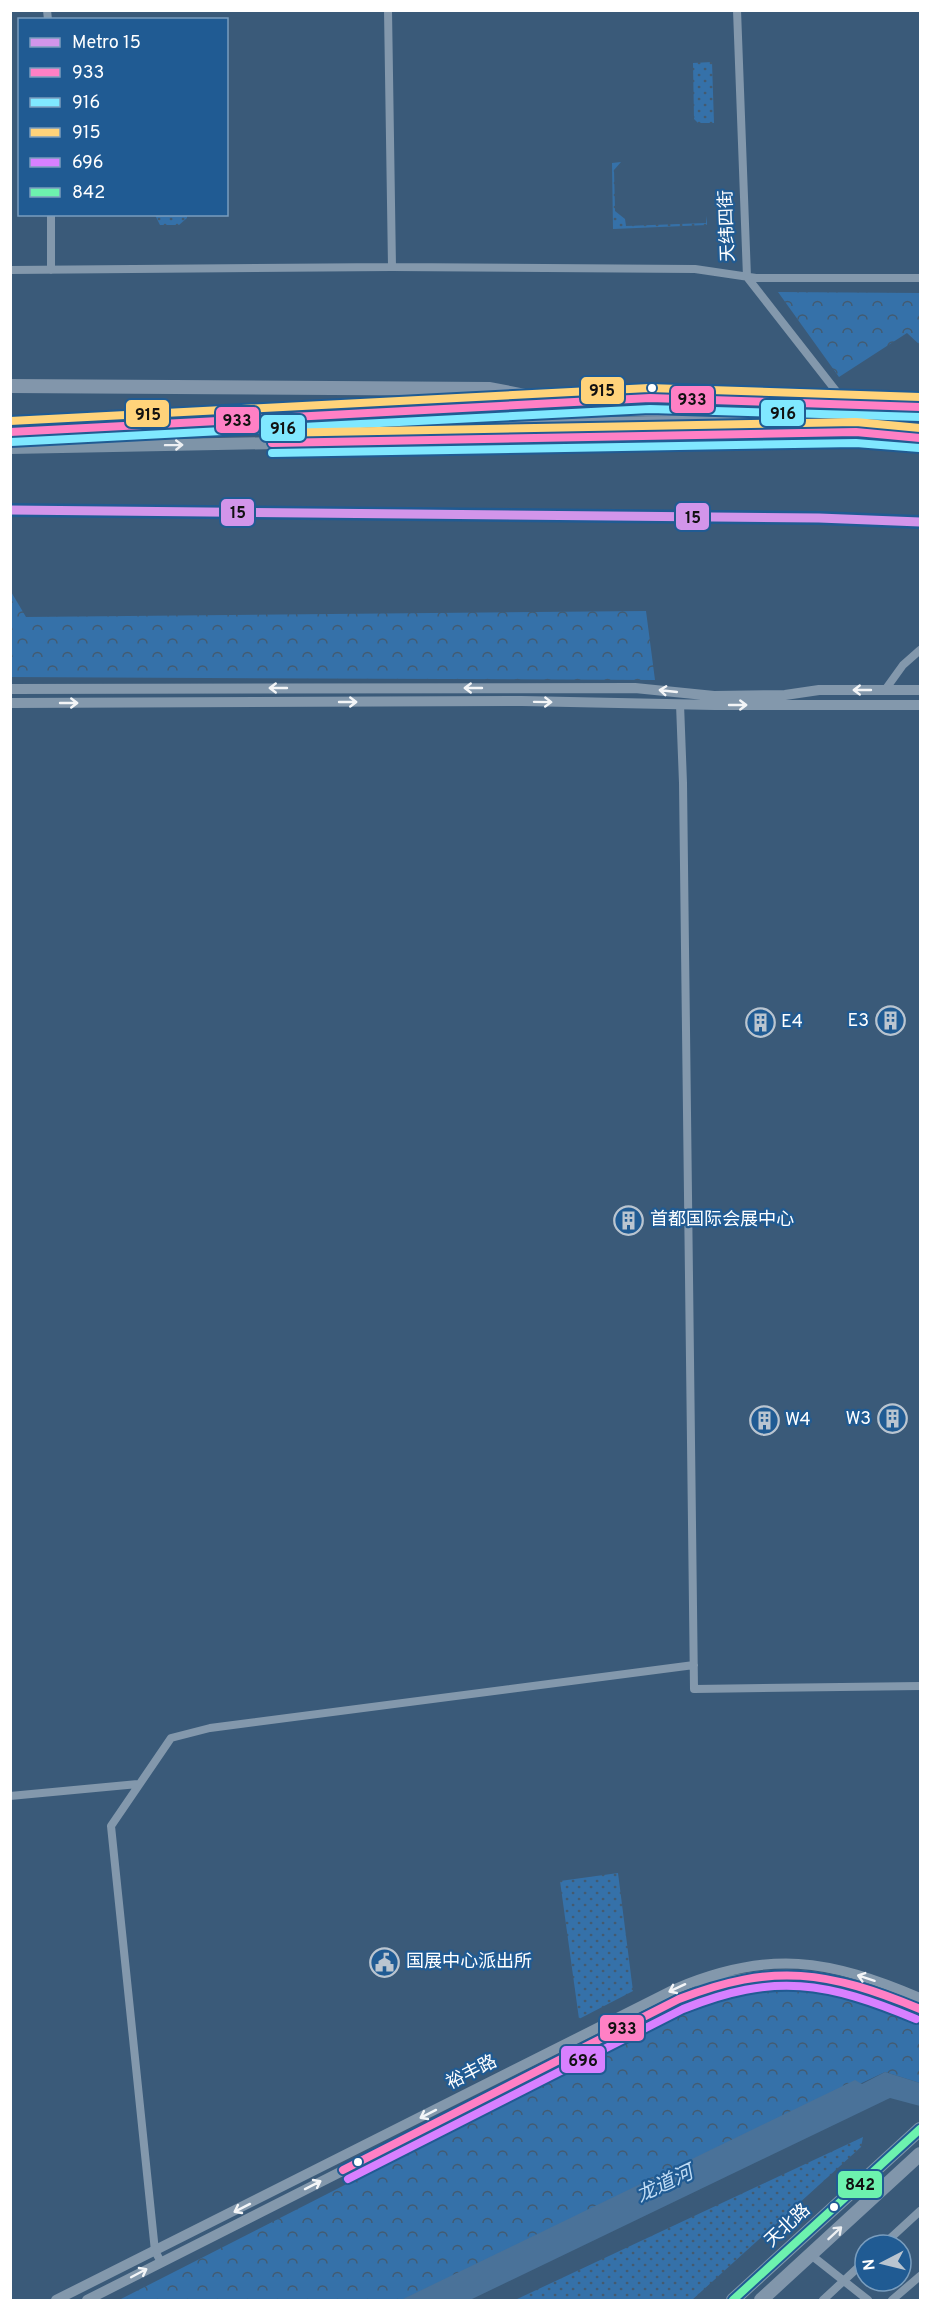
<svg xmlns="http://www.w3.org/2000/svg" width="931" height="2311" viewBox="0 0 931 2311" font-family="Overpass,'Noto Sans SC',sans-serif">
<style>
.grass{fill:url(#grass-dots)}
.forest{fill:url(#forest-crowns)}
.water{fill:#4a7299}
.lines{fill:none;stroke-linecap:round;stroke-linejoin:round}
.minor{stroke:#8398ac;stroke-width:8}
.tertiary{stroke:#8398ac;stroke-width:10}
.secondary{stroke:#7e94a8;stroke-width:12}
.primary{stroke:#8196ab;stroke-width:14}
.trunk{stroke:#8296ab;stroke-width:14}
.trunk-bridge{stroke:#8296ab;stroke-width:14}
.bus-1-casing{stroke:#205b93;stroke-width:12}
.bus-2-casing{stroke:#205b93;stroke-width:12}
.bus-3-casing{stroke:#205b93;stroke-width:12}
.bus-4-casing{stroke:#205b93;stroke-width:12}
.bus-5-casing{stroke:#205b93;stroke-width:12}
.bus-1{stroke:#ff80c5;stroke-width:8}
.bus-2{stroke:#80e8ff;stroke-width:8}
.bus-3{stroke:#ffd37a;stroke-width:8}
.bus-4{stroke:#d880ff;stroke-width:8}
.bus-5{stroke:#6df2ae;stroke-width:8}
.metro-1-casing{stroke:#205b93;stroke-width:14}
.metro-1{stroke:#d295ea;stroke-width:9}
.oneway{stroke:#eceff2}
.oneway2{stroke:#f3f5f7}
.bus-dot{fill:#fff;stroke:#205b93;stroke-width:2}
.labels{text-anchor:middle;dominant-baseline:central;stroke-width:4.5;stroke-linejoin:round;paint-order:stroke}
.street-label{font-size:18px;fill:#fff;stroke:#205b93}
.poi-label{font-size:18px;fill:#fff;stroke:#205b93;text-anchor:start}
.water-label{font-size:20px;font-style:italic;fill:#bfdbf4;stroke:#205b93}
.line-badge{stroke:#205b93;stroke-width:2}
.pale-badge-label{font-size:16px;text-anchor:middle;font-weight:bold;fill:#111}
</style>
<defs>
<pattern id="grass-dots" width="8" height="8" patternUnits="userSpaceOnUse" patternTransform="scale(1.5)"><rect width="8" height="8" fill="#3571a9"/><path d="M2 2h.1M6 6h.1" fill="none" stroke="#435b71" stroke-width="1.8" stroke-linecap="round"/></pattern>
<pattern id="forest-crowns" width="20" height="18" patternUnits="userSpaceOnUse" patternTransform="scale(1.5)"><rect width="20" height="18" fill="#3571a9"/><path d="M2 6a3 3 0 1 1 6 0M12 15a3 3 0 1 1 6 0" fill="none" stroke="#435b71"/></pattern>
</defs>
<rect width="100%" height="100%" fill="#3a5a79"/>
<!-- grass -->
<path class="grass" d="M712,62L714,123H698L694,119L693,63Z
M621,162L614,170L615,211L625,219L626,226L706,223L707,216V225L613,229L612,163Z
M155,215H187V218L179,225H160Z
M618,1873L633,1991L579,2019L560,1881Z
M863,2137L861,2147L692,2300H515Z"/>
<!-- forest -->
<path class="forest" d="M778,292L920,293V345L907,333L839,377Z
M10,590L26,617L646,611L655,680L11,677Z
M751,1988H817L920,2025V2083L885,2072L402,2300H119L702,2003Z"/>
<!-- water -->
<path class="water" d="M885,2072L920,2083V2106L890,2098L470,2300H401L855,2080L862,2084Z"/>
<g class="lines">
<!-- minor -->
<path class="minor" d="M47,10L48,20
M388,10L392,267
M737,10L747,277L847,405
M51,214V270
M10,270L392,267L695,269L756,278H920
M885,690L903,665L920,650
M680,704L683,783L694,1689L920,1686
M10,1796L138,1784
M883,2245L920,2211
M811,2255L868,2300
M161,2262L155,2251L111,1826L171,1738L210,1728L694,1665
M823,2300L865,2261
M892,2300L920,2276"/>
<!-- tertiary -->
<path class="tertiary" d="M10,689L635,688L714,696L785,695L819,690H920
M10,703L522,701L714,705H920
M56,2300L675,1989C769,1949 828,1959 920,1998
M87,2300L706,1987C790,1963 842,1976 920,2009"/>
<!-- secondary -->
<path class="secondary" d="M574,402L650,398L811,404
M10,432L425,410
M10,448L856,432L920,438"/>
<!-- primary -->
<path class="primary" d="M733,2300L920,2129
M761,2300L920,2154"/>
<!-- trunk -->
<path class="trunk" d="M416,414L591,409L920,411
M417,426L876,421L920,425"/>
<!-- trunk-bridge -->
<path class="trunk-bridge" d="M10,386L490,389L591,409"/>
<defs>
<path id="bus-1" d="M10,432L650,398L920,407
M272,443L856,432L920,438
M343,2170L679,1999C774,1962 828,1971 920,2009"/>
<path id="bus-2" d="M11,442L650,409L920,417
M272,453L856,443L919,448"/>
<path id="bus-3" d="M10,421L649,388L920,397
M272,433L856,422L920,428"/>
<path id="bus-4" d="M348,2179L683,2009C775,1972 827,1982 916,2019"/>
<path id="bus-5" d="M733,2300L920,2129"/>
</defs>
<!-- bus-1 casing -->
<use href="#bus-1" class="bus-1-casing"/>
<!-- bus-2 casing -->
<use href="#bus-2" class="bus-2-casing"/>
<!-- bus-3 casing -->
<use href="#bus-3" class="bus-3-casing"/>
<!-- bus-4 casing -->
<use href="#bus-4" class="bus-4-casing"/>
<!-- bus-5 casing -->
<use href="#bus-5" class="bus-5-casing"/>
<!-- bus-1 -->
<use href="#bus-1" class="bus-1"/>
<!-- bus-2 -->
<use href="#bus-2" class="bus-2"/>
<!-- bus-3 -->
<use href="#bus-3" class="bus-3"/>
<!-- bus-4 -->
<use href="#bus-4" class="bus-4"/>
<!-- bus-5 -->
<use href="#bus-5" class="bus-5"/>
<defs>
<path id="metro-1" d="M10,510L819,518L920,522"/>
</defs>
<!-- metro-1 casing -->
<use href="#metro-1" class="metro-1-casing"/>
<!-- metro-1 -->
<use href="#metro-1" class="metro-1"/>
</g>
<!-- one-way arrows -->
<defs><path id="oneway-shaft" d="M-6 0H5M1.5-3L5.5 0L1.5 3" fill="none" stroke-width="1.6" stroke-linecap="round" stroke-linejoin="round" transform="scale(1.5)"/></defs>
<g class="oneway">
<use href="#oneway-shaft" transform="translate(174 445) rotate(-1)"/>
<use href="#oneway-shaft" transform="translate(835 2233) rotate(-43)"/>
</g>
<g class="oneway2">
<use href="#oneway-shaft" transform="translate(278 688) rotate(180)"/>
<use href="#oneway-shaft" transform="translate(473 688) rotate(180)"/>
<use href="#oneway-shaft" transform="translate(862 690) rotate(-180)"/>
<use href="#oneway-shaft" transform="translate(668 691) rotate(-174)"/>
<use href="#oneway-shaft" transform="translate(348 702)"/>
<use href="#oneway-shaft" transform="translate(543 702) rotate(1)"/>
<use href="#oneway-shaft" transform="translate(69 703)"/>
<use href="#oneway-shaft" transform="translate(738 705)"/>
<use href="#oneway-shaft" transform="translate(866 1978) rotate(-162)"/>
<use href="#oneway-shaft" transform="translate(677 1988) rotate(155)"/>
<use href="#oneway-shaft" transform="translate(428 2114) rotate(153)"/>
<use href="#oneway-shaft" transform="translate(313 2185) rotate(-27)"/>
<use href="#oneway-shaft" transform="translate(242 2208) rotate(153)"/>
<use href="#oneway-shaft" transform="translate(139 2273) rotate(-28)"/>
</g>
<!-- icons -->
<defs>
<symbol id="building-ring" viewBox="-11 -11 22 22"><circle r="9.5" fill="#205b93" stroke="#bac5d0" stroke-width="1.5"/><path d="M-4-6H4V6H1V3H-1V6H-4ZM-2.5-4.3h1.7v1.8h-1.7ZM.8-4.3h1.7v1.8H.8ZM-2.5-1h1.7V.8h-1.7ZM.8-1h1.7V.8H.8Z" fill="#bac5d0"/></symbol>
<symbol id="civic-ring" viewBox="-11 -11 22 22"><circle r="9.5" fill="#205b93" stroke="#bac5d0" stroke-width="1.5"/><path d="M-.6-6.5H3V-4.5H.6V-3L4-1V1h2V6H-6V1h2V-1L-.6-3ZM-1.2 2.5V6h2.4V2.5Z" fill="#bac5d0"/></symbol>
</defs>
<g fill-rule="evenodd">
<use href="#building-ring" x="874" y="1004" width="33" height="33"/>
<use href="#building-ring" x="744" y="1006" width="33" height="33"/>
<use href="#building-ring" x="612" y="1204" width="33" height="33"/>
<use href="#building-ring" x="876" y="1402" width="33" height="33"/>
<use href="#building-ring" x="748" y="1404" width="33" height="33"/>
<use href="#civic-ring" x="368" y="1946" width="33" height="33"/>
</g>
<!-- markers -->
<g class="bus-dot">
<circle cx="652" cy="388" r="5"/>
<circle cx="358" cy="2162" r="5"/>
<circle cx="834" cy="2207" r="5"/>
</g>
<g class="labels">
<!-- street labels -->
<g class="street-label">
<text transform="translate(728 226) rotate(-92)">天纬四街</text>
<text transform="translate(472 2073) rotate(-27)">裕丰路</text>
<text transform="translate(788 2226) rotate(-43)">天北路</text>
</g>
<!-- poi labels -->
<g class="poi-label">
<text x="869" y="1021" text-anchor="end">E3</text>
<text x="781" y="1022">E4</text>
<text x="650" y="1220">首都国际会展中心</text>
<text x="871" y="1419" text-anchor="end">W3</text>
<text x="785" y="1420">W4</text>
<text x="406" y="1962">国展中心派出所</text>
</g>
<!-- water labels -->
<g class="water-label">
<text transform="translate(665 2185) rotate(-25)">龙道河</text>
</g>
</g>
<g class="line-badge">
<rect x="580" y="376" width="45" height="29" rx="6" fill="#ffd37a"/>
<rect x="670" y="385" width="45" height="29" rx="6" fill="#ff80c5"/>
<rect x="760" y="399" width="45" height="28" rx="6" fill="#80e8ff"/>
<rect x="125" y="399" width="45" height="29" rx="6" fill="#ffd37a"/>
<rect x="215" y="406" width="45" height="28" rx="6" fill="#ff80c5"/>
<rect x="260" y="414" width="46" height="28" rx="6" fill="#80e8ff"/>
<rect x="220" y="498" width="35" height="29" rx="6" fill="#d295ea"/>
<rect x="675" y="502" width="35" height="29" rx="6" fill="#d295ea"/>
<rect x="599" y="2014" width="46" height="28" rx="6" fill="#ff80c5"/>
<rect x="560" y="2045" width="46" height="29" rx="6" fill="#d880ff"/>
<rect x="837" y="2170" width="46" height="29" rx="6" fill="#6df2ae"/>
</g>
<g class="pale-badge-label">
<text x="602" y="396">915</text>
<text x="692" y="405">933</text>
<text x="783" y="419">916</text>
<text x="148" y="420">915</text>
<text x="237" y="426">933</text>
<text x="283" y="434">916</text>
<text x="238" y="518">15</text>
<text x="693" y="523">15</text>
<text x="622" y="2034">933</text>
<text x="583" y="2066">696</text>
<text x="860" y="2190">842</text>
</g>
<!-- border -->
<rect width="931" height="2311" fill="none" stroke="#ffffff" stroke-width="24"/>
<!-- legend -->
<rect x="18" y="18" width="210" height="198" fill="#205b93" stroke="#799dbe" stroke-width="1.5"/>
<rect x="30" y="38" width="30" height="9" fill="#d295ea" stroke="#799dbe" stroke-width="1.5"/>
<text x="72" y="48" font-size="18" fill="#ffffff">Metro 15</text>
<rect x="30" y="68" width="30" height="9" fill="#ff80c5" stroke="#799dbe" stroke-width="1.5"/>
<text x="72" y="78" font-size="18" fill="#ffffff">933</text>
<rect x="30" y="98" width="30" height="9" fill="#80e8ff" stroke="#799dbe" stroke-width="1.5"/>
<text x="72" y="108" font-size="18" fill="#ffffff">916</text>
<rect x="30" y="128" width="30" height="9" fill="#ffd37a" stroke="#799dbe" stroke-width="1.5"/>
<text x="72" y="138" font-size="18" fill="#ffffff">915</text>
<rect x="30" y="158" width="30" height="9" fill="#d880ff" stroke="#799dbe" stroke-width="1.5"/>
<text x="72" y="168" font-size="18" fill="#ffffff">696</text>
<rect x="30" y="188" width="30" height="9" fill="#6df2ae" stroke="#799dbe" stroke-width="1.5"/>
<text x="72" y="198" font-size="18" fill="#ffffff">842</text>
<!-- north arrow -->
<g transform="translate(883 2263) rotate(263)"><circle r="28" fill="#205b93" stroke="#799dbe" stroke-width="1.5"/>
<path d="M0-4.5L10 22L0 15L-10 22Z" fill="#bac5d0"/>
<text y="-9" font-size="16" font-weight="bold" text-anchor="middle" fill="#ffffff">N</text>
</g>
</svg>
